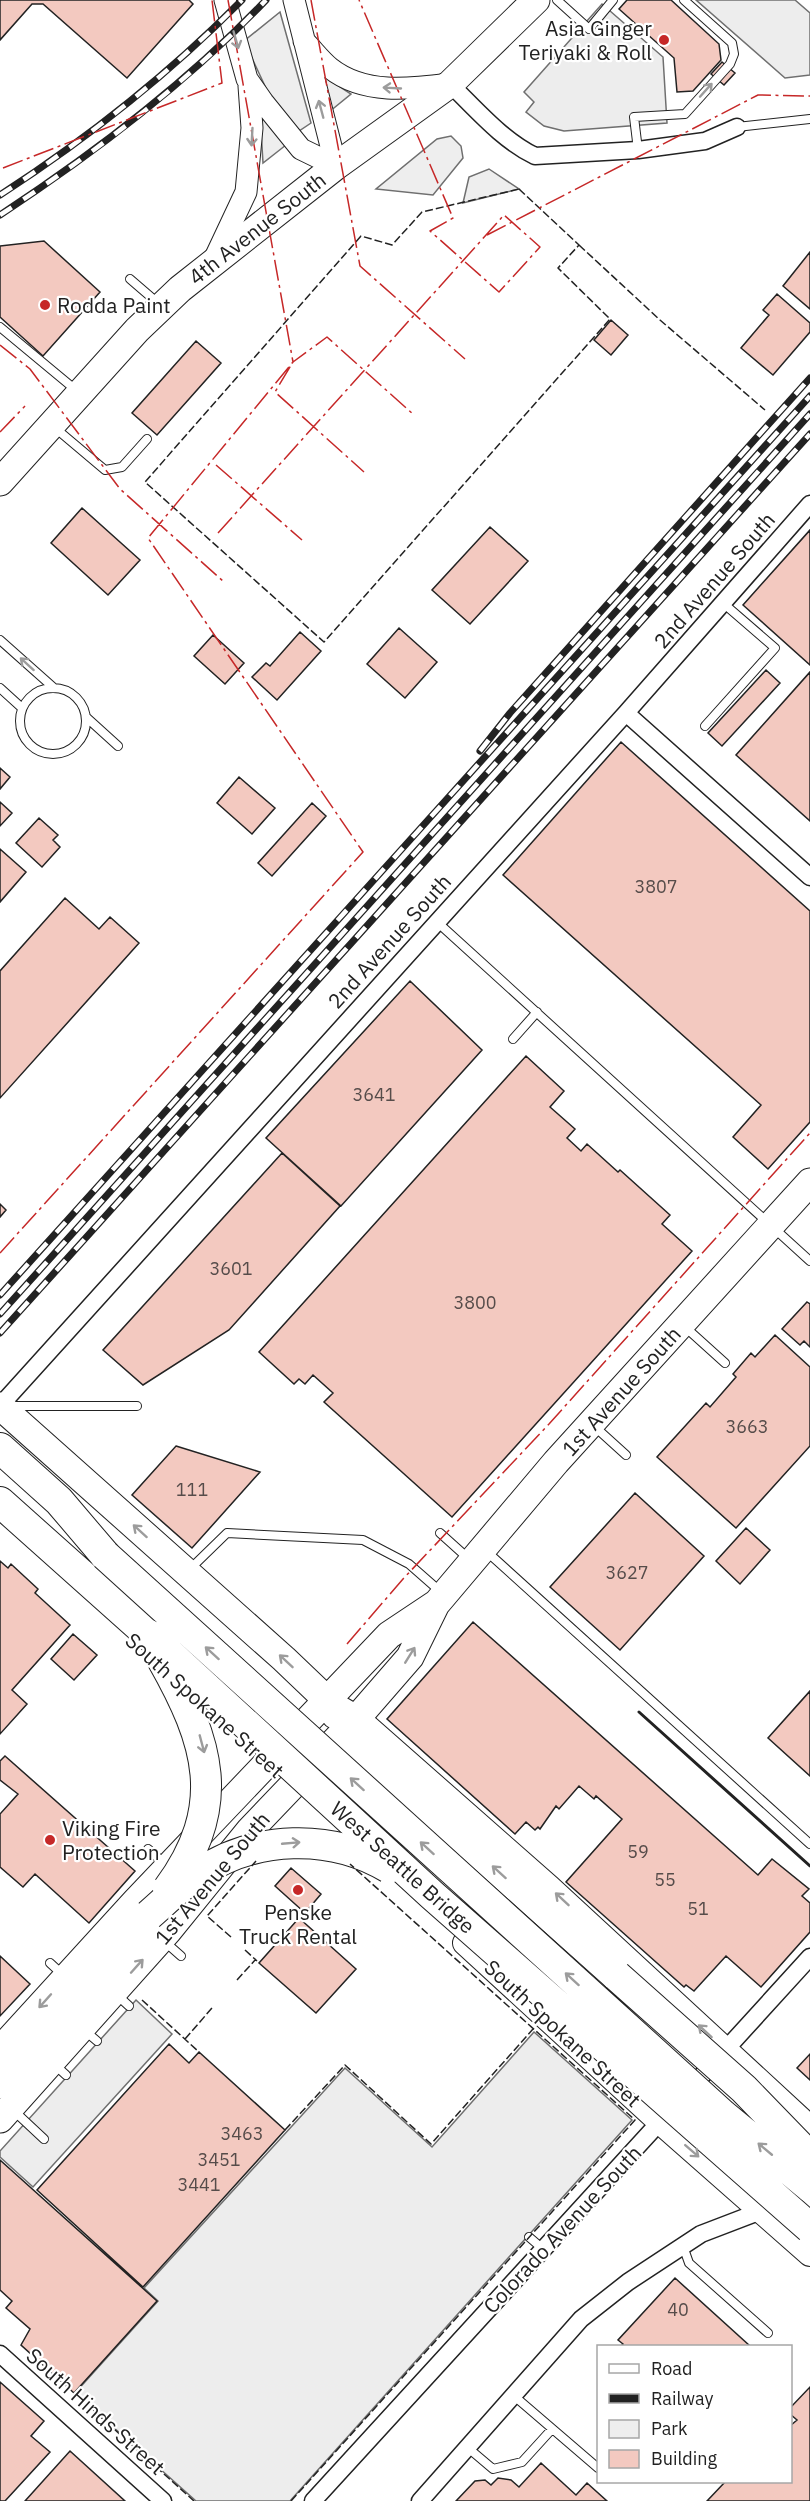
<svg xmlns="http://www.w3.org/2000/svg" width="810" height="2501" viewBox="0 0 810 2501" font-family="'IBM Plex Sans',sans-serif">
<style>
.green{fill:#eee;stroke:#6f6f6f;stroke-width:1.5}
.parking{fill:#ededed;stroke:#6f6f6f;stroke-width:1.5}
.building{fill:#f3c9c0;stroke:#222;stroke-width:1.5}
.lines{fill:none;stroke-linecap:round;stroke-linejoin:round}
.service-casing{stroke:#222;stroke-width:10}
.minor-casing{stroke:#222;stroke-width:19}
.tertiary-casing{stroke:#222;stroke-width:23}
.secondary-casing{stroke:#222;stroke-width:26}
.primary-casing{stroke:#222;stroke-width:29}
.motorway-casing{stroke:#222;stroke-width:32}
.service{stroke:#fff;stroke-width:8}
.minor{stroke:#fff;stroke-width:16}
.tertiary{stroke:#fff;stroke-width:21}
.secondary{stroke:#fff;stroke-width:24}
.primary{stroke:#fff;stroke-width:27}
.motorway{stroke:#fff;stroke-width:30}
.rail-casing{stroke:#222;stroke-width:7}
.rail{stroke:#fff;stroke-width:4.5;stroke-dasharray:14;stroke-linecap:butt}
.motorway-bridge-casing{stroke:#222;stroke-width:32;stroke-linecap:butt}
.motorway-bridge{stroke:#fff;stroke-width:30}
.fence{stroke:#222;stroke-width:1.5;stroke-dasharray:8 3;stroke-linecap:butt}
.wall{stroke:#222;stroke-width:3}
.power{stroke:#c62828;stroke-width:1.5;stroke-dasharray:21 4.5 3 4.5;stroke-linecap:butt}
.oneway{stroke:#9c9c9c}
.poi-dot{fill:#c62828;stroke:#fff;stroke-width:2}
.labels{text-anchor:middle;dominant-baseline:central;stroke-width:4.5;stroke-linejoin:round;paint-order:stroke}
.number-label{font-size:18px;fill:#564c4a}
.poi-label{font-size:21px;fill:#222;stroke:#fff;text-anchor:start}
.street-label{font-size:21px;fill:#222;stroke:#fff}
</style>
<rect width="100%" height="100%" fill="#fff"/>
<!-- green -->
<path class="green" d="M280,12L311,123L299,131L272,101L244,41Z
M319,73L351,94L329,112Z
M260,113L286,145L263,163Z
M451,136L461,146L463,158L433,195L376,189L437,139Z
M489,169L519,189L463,203L469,177Z"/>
<!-- parking -->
<path class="parking" d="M696,0H795L810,13V75L785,78Z
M602,4L663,57L667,123L564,131L544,126L526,112L534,102L524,92Z
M136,2000L172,2034L33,2187L0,2157V2151Z
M534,2032L632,2120L290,2501H196L75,2393L158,2301L144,2288L345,2068L432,2147Z"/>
<!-- building -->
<path class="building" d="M0,0H189L193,4L127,78L43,4H32L0,40Z
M627,0H671L719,44L721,60L693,91L677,92L674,58L619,9Z
M722,62L735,73L724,85L711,74Z
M44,241L100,292L43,356L0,317V246Z
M810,252V309L783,286Z
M777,294L810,323V332L773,375L741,348L769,315L763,310Z
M611,320L628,335L611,355L594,340Z
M196,341L221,363L157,435L132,413Z
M82,508L140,560L108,595L51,543Z
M490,527L528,561L470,624L432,590Z
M810,530V665L743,605Z
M399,628L437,662L405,698L367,664Z
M300,632L321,651L277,700L252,677L266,663L270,666Z
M213,635L244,663L225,684L194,656Z
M766,670L780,683L722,746L708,733Z
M810,672V821L736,755Z
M621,742L810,911V1122L768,1169L733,1137L761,1105L503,875Z
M0,768L10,777L0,789Z
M239,777L275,808L252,834L217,803Z
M0,802L12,813L0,826Z
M312,803L326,816L272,876L258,863Z
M39,818L58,835L53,840L60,847L42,867L16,843Z
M0,849L26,872L0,902Z
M65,898L99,929L110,917L139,943L0,1098V971Z
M410,981L482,1050L341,1206L266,1138Z
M526,1056L564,1091L550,1107L575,1129L567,1138L581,1151L587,1144L618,1172L620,1170L670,1215L662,1224L692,1251L452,1517L324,1402L333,1393L313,1375L305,1384L299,1379L294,1384L259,1352Z
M282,1153L340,1206L229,1330L143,1385L103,1350Z
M0,1204L6,1210L0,1217Z
M807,1302L810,1304V1347L804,1341L800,1345L782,1329Z
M775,1335L810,1367V1446L736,1528L657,1457L706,1403L710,1407L736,1377L733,1374L751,1353L755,1357Z
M176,1446L260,1472L192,1548L132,1495Z
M635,1493L704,1556L620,1650L550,1587Z
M746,1528L770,1550L740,1584L716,1561Z
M0,1561L8,1568L11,1564L38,1589L35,1593L70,1625L12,1690L27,1704L0,1734Z
M473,1622L758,1875L772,1859L809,1889L802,1896L810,1903V1932L761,1987L726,1956L694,1991L686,1985L684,1987L566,1882L622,1819L596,1796L594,1799L579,1786L559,1809L556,1806L540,1829L538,1827L535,1830L526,1822L515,1834L387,1719Z
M73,1634L97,1655L74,1680L51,1659Z
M810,1691V1776L768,1738Z
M5,1756L135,1871L89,1923L35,1874L23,1887L0,1867V1814L18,1794L0,1780V1761Z
M291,1868L321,1894L305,1913L275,1886Z
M299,1918L356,1969L316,2013L259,1963Z
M0,1956L30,1984L0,2016Z
M169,2044L189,2063L199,2052L285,2130L143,2287L37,2190Z
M810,2054V2080L797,2068Z
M0,2160L157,2301L74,2393L21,2345L30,2329L6,2308L12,2301L0,2290Z
M675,2278L750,2346H621L623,2344L618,2340Z
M0,2382L44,2421L31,2436L50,2452L5,2501H0Z
M810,2387V2501H707L725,2482H790V2426L797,2420L790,2414V2408Z
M70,2451L125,2501H25Z
M541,2463L576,2495L587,2483L607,2501H456L475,2481L485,2480L491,2485L498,2478L511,2480L519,2487Z"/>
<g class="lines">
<defs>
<path id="service" d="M557,0L589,29L613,0
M737,127L810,119
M638,150L634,117L685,114L730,64L734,54L732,43L684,0
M130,279L159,304
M0,327L77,391
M54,427L105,470L122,467L147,439
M0,640L54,688
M20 721a33 33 0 1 1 66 0a33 33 0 1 1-66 0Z
M0,688L22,708
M86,717L118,746
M705,726L775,648L723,603
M436,921L810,1261
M513,1039L537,1012
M684,1326L725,1363
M12,1406H137
M594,1426L626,1455
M440,1533L470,1560
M485,1550L810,1844
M189,1570L227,1533L363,1540L409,1564L442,1593
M148,1849L166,1865
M164,1941L181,1956
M50,1963L63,1975
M116,1994L129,2006
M84,2030L97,2041
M54,2064L66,2075
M13,2110L44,2139
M529,2237L543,2249
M683,2246L689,2263L768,2333
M513,2395L598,2468
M467,2447L493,2469L522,2462L552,2429"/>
<path id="minor" d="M450,84C476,109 502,140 535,156L638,150L705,141L737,127
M626,713L810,877
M0,1406L626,713L810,504
M688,2091L810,1957
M0,2354L163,2501
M313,2501L667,2114
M420,2501L581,2319L628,2282L701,2234L761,2211"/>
<path id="tertiary" d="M225,0L247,79L263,102L301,149L336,166
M294,0L336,166
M304,41C313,50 321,61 330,68C364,95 410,89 449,84
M214,260L246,192L252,128L249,86"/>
<path id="secondary" d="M340,1708L357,1718L550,1888L810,2128
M465,1943L660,2122L810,2254"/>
<path id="primary" d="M0,482L137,330L180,289L336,166L450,84L536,0
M0,1406L284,1659L328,1701L335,1715
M0,2050L135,1902L389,1635L437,1603L556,1462L810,1182
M0,2119L168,1931L250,1830L357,1718L410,1657L436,1604"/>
<path id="motorway" d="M0,1448L59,1501L105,1555
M0,1502L149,1635
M344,1732L617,1976
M0,2083L149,1915"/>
</defs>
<!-- service casing -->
<use href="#service" class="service-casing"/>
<!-- minor casing -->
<use href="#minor" class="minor-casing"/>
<!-- tertiary casing -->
<use href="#tertiary" class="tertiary-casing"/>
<!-- secondary casing -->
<use href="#secondary" class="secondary-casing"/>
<!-- primary casing -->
<use href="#primary" class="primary-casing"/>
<!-- motorway casing -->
<use href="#motorway" class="motorway-casing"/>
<!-- service -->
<use href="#service" class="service"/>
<!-- minor -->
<use href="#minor" class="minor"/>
<!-- tertiary -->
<use href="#tertiary" class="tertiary"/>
<!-- secondary -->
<use href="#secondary" class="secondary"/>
<!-- primary -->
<use href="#primary" class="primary"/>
<!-- motorway -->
<use href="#motorway" class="motorway"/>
<defs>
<path id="rail" d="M0,195C88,138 168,75 242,0
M0,215C96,152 187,83 266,0
M480,751L510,713L810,378
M0,1295C270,995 540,696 810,396
M0,1314L810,414
M0,1333L810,434"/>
</defs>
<!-- rail casing -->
<use href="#rail" class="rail-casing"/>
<!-- rail -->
<use href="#rail" class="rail"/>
<defs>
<path id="motorway-bridge" d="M105,1555L723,2115L810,2187
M149,1635L432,1895L810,2228
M162,1659C209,1742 229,1806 168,1889
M149,1915C165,1901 181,1885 198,1874C255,1835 331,1833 389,1868
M617,1976L744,2089L810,2157"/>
</defs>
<!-- motorway-bridge casing -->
<use href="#motorway-bridge" class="motorway-bridge-casing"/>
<!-- motorway-bridge -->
<use href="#motorway-bridge" class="motorway-bridge"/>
<!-- fence -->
<path class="fence" d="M519,189L579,245L558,268L610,319L324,642L145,482L361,236L392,245L422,212Z
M579,245L660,320L765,410
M231,1937L207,1916L256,1861
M245,1950L257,1961
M237,1980L256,1959
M142,2000L199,2052
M185,2039L212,2008
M285,2130L345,2065L431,2144L533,2029
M74,2393L194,2501
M291,2501L635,2120L350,1864"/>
<!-- wall -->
<path class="wall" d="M639,1712L810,1866"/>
<!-- power -->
<path class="power" d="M228,0L293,362L327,337L414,415
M311,0L360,266L465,359
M3,168L222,83L212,0
M487,235L758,95L810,96
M0,345L30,369L120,489L223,581
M0,432L25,406
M216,465L302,540
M218,533C313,427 409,321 504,215L540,247L499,292L430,231L453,218L359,0
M0,1253L363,852L148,538L293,362L275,392L364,472
M347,1644L403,1579L549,1424L810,1133"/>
</g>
<!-- one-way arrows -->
<defs><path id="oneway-shaft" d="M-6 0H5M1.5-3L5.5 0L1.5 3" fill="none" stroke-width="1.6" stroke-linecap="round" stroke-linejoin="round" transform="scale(1.5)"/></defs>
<g class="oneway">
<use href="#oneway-shaft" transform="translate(236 40) rotate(74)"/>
<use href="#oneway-shaft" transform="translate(392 88) rotate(-177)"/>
<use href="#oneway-shaft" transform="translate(706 90) rotate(-48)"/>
<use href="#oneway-shaft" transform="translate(321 109) rotate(-105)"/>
<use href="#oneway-shaft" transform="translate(252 137) rotate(93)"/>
<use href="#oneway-shaft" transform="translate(27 664) rotate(-138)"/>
<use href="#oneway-shaft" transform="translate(140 1531) rotate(-138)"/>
<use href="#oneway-shaft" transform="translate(212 1653) rotate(-138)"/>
<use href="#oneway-shaft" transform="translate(410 1655) rotate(-58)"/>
<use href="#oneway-shaft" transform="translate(286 1661) rotate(-137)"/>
<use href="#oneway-shaft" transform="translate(202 1744) rotate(75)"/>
<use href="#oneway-shaft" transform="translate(357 1784) rotate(-138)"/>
<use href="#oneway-shaft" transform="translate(291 1843) rotate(-5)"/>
<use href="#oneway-shaft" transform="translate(427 1848) rotate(-138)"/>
<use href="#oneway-shaft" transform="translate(499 1872) rotate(-138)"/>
<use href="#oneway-shaft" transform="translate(562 1899) rotate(-137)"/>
<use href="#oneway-shaft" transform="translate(137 1966) rotate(-48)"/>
<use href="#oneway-shaft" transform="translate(572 1979) rotate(-138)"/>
<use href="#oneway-shaft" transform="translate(45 2001) rotate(132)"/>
<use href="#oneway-shaft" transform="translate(705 2031) rotate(-137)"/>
<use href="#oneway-shaft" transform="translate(765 2149) rotate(-140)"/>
<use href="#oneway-shaft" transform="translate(692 2151) rotate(41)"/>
</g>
<!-- markers -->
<g class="poi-dot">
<circle cx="664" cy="40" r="6"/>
<circle cx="45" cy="305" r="6"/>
<circle cx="50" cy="1840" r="6"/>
<circle cx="298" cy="1890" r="6"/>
</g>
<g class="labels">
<!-- number labels -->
<g class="number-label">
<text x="656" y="886">3807</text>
<text x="374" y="1094">3641</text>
<text x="231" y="1268">3601</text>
<text x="475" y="1302">3800</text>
<text x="747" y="1426">3663</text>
<text x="192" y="1489">111</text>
<text x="627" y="1572">3627</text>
<text x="638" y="1851">59</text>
<text x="665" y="1879">55</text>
<text x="698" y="1908">51</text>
<text x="242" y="2133">3463</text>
<text x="219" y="2159">3451</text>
<text x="199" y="2184">3441</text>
<text x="678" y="2309">40</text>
</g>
<!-- poi labels -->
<g class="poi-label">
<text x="652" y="28" text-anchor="end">Asia Ginger<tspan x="652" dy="24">Teriyaki &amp; Roll</tspan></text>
<text x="57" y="305">Rodda Paint</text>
<text x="62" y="1828">Viking Fire<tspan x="62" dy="24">Protection</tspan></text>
<text x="298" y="1912" text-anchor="middle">Penske<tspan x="298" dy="24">Truck Rental</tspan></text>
</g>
<!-- street labels -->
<g class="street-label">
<text transform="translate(257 228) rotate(-38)">4th Avenue South</text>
<text transform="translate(714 580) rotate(-49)">2nd Avenue South</text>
<text transform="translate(389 941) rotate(-48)">2nd Avenue South</text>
<text transform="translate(621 1391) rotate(-48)">1st Avenue South</text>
<text transform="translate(205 1705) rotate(42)">South Spokane Street</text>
<text transform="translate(403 1867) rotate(42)">West Seattle Bridge</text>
<text transform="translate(212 1878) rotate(-50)">1st Avenue South</text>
<text transform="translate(563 2033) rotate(43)">South Spokane Street</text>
<text transform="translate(562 2229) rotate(-47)">Colorado Avenue South</text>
<text transform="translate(96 2411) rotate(42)">South Hinds Street</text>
</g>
</g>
<!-- legend -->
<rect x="597" y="2345" width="195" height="138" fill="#ffffff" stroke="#a7a7a7" stroke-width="1.5"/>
<rect x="609" y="2364" width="30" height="9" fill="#ffffff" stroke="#a7a7a7" stroke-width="1.5"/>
<text x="651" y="2375" font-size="18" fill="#222222">Road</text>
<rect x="609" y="2394" width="30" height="9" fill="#222222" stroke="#a7a7a7" stroke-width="1.5"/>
<text x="651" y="2405" font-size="18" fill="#222222">Railway</text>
<rect x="609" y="2420" width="30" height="18" fill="#eeeeee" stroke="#a7a7a7" stroke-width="1.5"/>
<text x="651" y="2435" font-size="18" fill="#222222">Park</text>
<rect x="609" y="2450" width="30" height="18" fill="#f3c9c0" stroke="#a7a7a7" stroke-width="1.5"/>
<text x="651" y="2465" font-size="18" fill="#222222">Building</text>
</svg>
